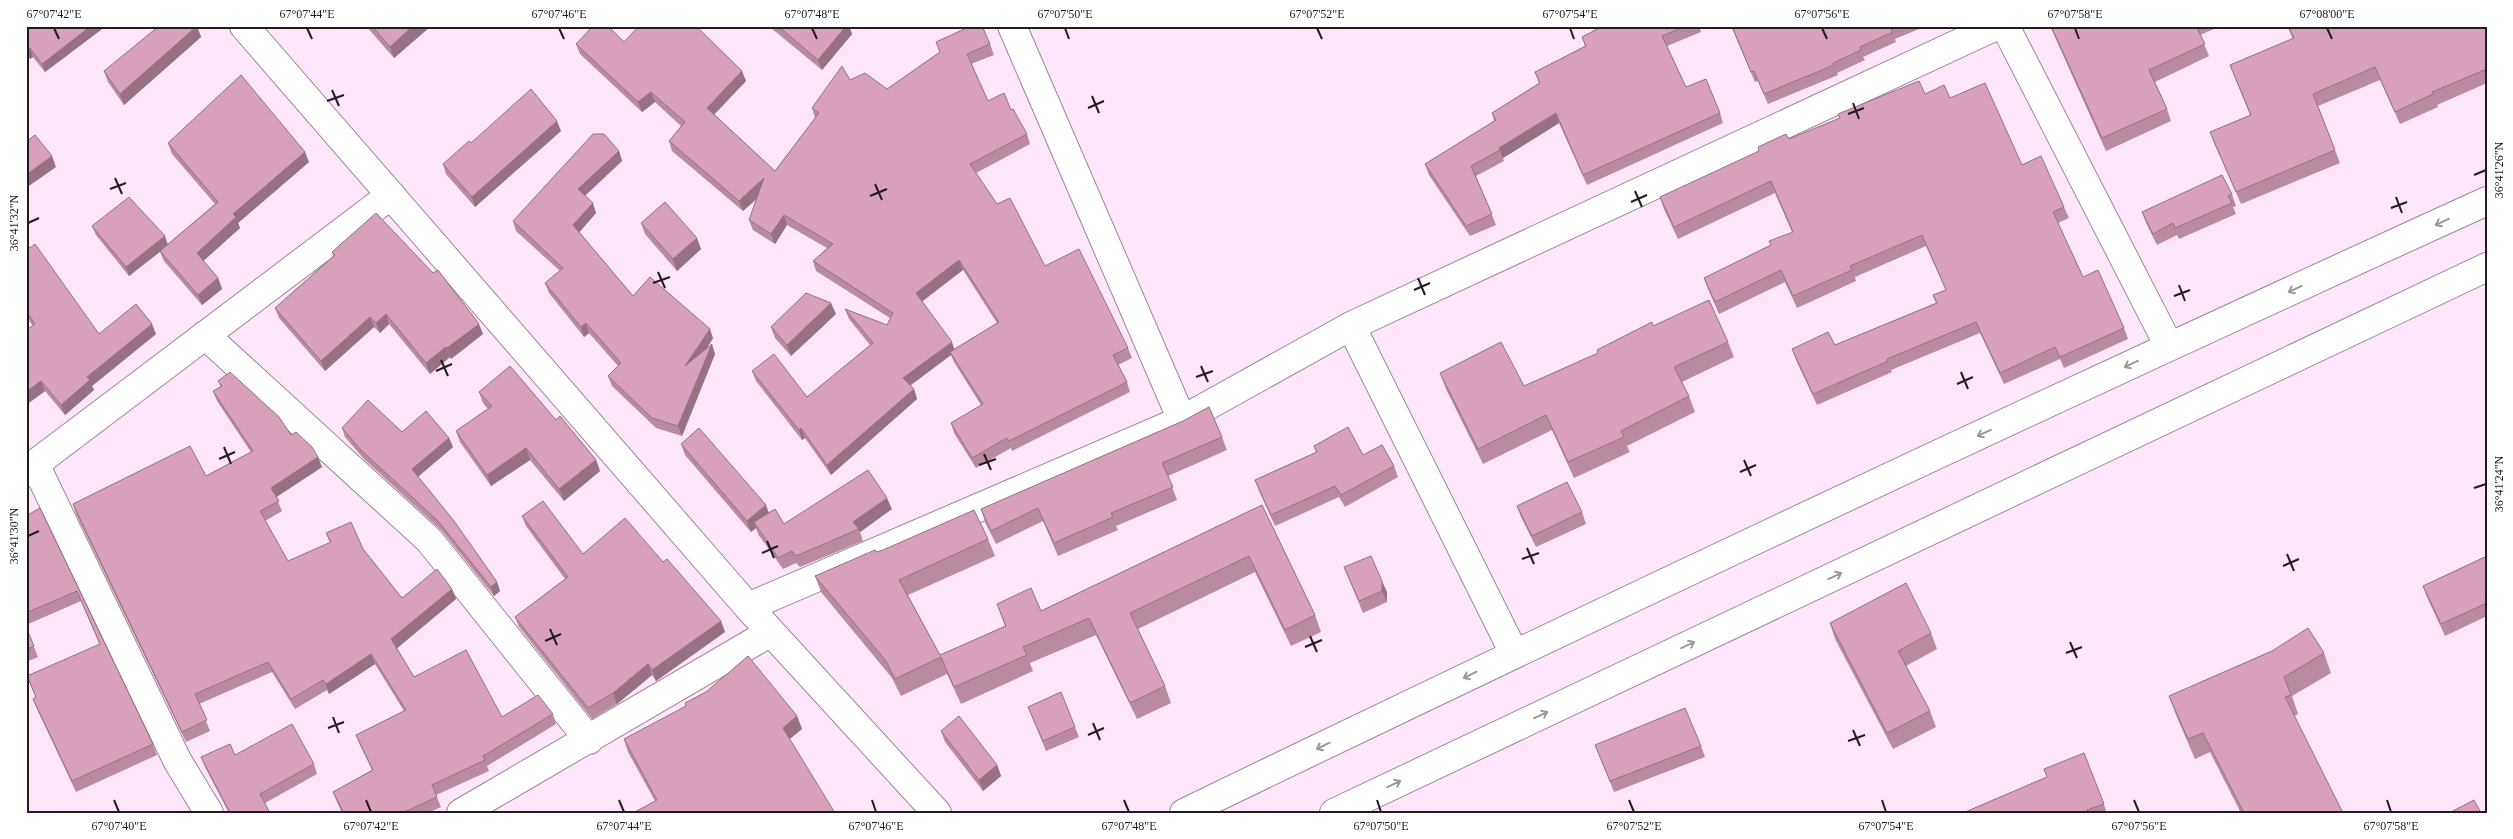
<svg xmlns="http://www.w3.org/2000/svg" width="2513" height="839" viewBox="0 0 2513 839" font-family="Georgia,serif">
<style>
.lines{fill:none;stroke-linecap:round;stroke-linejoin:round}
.minor-casing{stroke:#9d879a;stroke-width:30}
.minor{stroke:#fff;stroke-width:28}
.wall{fill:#ba8aa1;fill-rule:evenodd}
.shaded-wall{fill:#977083}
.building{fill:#d8a0bb;stroke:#977083}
.oneway{stroke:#9c989c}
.ticks{fill:none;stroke:#231b23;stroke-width:2}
.neatline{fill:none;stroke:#231b23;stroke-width:2}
.ticks-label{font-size:12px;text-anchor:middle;fill:#231b23}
</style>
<rect width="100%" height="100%" fill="#fde5fa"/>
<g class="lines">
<defs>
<path id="minor" d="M244,26L748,607L937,813
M1012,26L1182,420
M2005,26L2169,346
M1351,326L1514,653
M205,335L429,540L589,740
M35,464L177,760L209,813
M26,473L35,464L391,195
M748,607L1182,420L1351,326L1996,26
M461,813L771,632
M1184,813C1616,604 2050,400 2487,201
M1334,813L2487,267"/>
</defs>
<!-- minor casing -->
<use href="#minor" class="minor-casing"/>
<!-- minor -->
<use href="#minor" class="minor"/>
</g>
<!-- wall -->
<path class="wall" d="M26,26H106L45,72L33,57L30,59L26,54Z
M197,26L201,37L124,105L108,82L104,71Z
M366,26H431L394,58Z
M771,26H849L852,34L822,70L771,28Z
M1603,26H1699L1701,32L1667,46L1686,87L1720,113L1723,123L1587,185L1559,123L1503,158L1504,161L1476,176L1496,225L1470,236L1429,175L1425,164L1494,121L1492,113L1539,83L1535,72L1585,46L1582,37Z
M1731,26H1926L1895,39L1896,42L1863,57L1865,60L1837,73L1838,75L1768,104L1758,81L1755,82Z
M2050,26H2221L2200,35L2209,56L2155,82L2167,109L2171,121L2106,151Z
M2287,26H2487V83L2437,105L2438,107L2400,124L2380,80L2318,106L2340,163L2241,204L2215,145L2210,132L2250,115L2230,65L2293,39Z
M624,42L746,81L714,114L775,171L815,118L812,108L850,80L887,89L940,52L936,42L990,44L994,55L971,64L988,101L1011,110L1027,134L1030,144L976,173L997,204L1045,266L1128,348L1132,358L1118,365L1127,382L1130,392L1012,451L1011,448L976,468L954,433L951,423L981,405L954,362L951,355L910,385L914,389L917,399L831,475L805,438L802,440L756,381L752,371L807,397L870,345L849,319L845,309L887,325L890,318L816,271L813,261L827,248L787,225L775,244L753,230L749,220L757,199L743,211L672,151L669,141L681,126L655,102L642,112L580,54L576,44ZM963,270L997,323L954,349L922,302Z
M1925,94L1950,98L2022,165L2064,207L2069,218L2058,223L2083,277L2124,328L2128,339L2064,368L2060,359L2004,384L1980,333L1891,370L1892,372L1817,405L1796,360L1792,349L1835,345L1936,303L1933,295L1946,290L1926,246L1855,277L1856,281L1797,308L1785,282L1719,314L1708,289L1704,278L1771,245L1792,232L1775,193L1678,239L1664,209L1660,197L1789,139Z
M561,131L475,207L446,174L443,164L471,143Z
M168,143L309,162L238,223L240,228L203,261L218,278L222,289L202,305L164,261L160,252L129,276L96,235L92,226L168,244L215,204L172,154Z
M619,151L622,161L585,196L596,213L579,232L633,296L713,338L707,348L715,354L682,436L656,428L612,386L608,376L618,366L589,333L584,337L549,293L545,283L560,271L516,231L513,221Z
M2232,194L2236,206L2233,207L2236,214L2179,239L2177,235L2157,245L2146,223L2142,212Z
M641,223L701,249L677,271L645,234Z
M26,243L99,334H156L92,386L94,390L65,415L45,391L26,405L33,326L26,316Z
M332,252L483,334L451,359L450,357L430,374L389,324L380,333L374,327L325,371L279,318L275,308L333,256Z
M836,314L791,356L775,338L771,327Z
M1653,326L1728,342L1734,357L1682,382L1689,396L1695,412L1627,446L1630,452L1574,478L1552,430L1483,464L1446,389L1440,373L1524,386L1598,353Z
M218,381L291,435L322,467L276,497L282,511L265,521L288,561L330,543L326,533L363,549L402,598L452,589L456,599L397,648L414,677L502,717L553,714L556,724L487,766L489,771L436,795L441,807L428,813H342L337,802L333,792L372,770L360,745L356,735L404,711L375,664L329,694L327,690L295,709L272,672L199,704L210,731L186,742L76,514L73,504L206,476L251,452L217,401L213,391L221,387Z
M479,392L556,420L596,460L600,471L564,501L530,460L491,486L460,442L456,431L488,409L483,403Z
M1183,421L1222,437L1227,450L1168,476L1177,500L1116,526L1118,530L1058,556L1043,521L996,544L985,522L981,509Z
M342,428L402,432L449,438L453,447L418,477L497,582L500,591L494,596L441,530L364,459L345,437Z
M681,444L769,513L784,524L892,509L860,532L863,541L800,567L796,563L783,569L758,534L756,528L751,532L685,455Z
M1314,446L1363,455L1394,466L1398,477L1345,507L1339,497L1275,526L1259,491L1255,480L1316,452Z
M1262,505L1315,615L1321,632L1291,646L1255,572L1138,629L1165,686L1171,703L1137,719L1096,635L1030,663L1033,671L961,704L947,674L901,696L892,678L821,592L815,576L883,550L988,539L995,556L908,595L940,655L1005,626L997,604L1041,611Z
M1517,506L1582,512L1586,524L1536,547L1521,517Z
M40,508L153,744L157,755L76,792L37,709L33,699L36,697L27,676L100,645L81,601L26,625V516Z
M522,516L583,554L663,562L721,621L725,632L656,681L652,675L617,704L592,719L519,627L515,617L565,579L526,526Z
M2487,556V616L2445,636L2427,597L2423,586Z
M1344,567L1387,592V602L1363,613Z
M1830,623L1931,633L1937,649L1906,666L1930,711L1936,727L1893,749L1835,639Z
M26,627L38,657L26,662Z
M2272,651L2324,653L2331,673L2292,696L2298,714L2294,716L2343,813H2241L2210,752L2195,759L2176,715L2169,696Z
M1028,707L1075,727L1079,737L1046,751Z
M797,716L802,729L790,739L655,801L628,752L624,739Z
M941,731L997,765L1001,776L983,791L945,742Z
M1595,745L1701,746L1705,757L1614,792Z
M2084,753L2107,813H1963L2047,777Z
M235,755L314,764L317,774L265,803L270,813H229L205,767L201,757Z"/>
<!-- shaded-wall -->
<path class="shaded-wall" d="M91,26H106L45,72L42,64Z
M197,26L201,37L124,105L120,94Z
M413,26H431L394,58L390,47Z
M846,26H849L852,34L822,70L818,60Z
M30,48L33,57L30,59L27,51Z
M742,71L746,81L711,118L707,108Z
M651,92L655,102L642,112L638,102Z
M1556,113L1559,123L1503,158L1499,148Z
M557,121L561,131L475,207L472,197Z
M619,151L622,161L581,199L578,189Z
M305,152L309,162L238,223L240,228L200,264L197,253L233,214Z
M52,156L56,167L26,188V175Z
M764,178L768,188L743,211L739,201Z
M593,203L596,213L577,235L573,225Z
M784,215L787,225L775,244L771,234Z
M165,236L168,245L129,276L126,267Z
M697,238L701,249L677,271L673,259Z
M959,260L963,270L919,303L916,293Z
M218,278L222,289L202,305L198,295Z
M831,303L836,314L791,356L787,345Z
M386,314L389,324L380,333L376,323Z
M370,317L374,327L325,371L321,361Z
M586,323L589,333L584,337L581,327Z
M152,324L156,334L92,386L94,390L65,415L61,405L87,377Z
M479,324L483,334L451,359L447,348Z
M710,329L713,338L689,376L685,366Z
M952,342L955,352H950L951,355L907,388L903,378Z
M712,344L715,354L682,436L678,426Z
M446,347L450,357L430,374L426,363Z
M41,381L45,391L26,405V392Z
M914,389L917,399L831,475L827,465Z
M801,428L805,438L802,440L799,430Z
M449,438L453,447L415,479L412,469Z
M526,448L530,460L491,486L487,475Z
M318,457L322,467L275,498L271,488Z
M596,460L600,471L564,501L559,489Z
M887,498L892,509L860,532L853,522Z
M766,505L770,516L754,522L756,528L751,532L747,521Z
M1382,581L1387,592V602L1382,591Z
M497,582L500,591L494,596L491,587Z
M452,589L456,599L395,650L391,639Z
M721,621L725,632L656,681L652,670Z
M371,654L375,664L329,694L326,684Z
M648,664L652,675L617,704L613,693Z
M797,716L802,729L788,740L783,728Z
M997,765L1001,776L983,791L979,780Z"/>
<!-- building -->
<path class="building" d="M26,26H91L42,64L30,48L27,51L26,50Z
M159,26H197L120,94L104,71Z
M372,26H413L390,47Z
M593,26H608L624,42L639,26H696L742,71L707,108L775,171L819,113L812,108L842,66L850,80L865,73L887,89L940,52L936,42L971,26H982L990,44L967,54L988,101L1004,93L1011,110L1013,109L1027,134L970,164L997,204L1010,198L1045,266L1079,249L1128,348L1113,355L1127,382L1009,441L1007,438L972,458L951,423L983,404L950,352L999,322L959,260L916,293L952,342L903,378L914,389L827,465L801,428L799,430L752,371L774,354L807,397L873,343L845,309L887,325L893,313L813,261L833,244L784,215L771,234L749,220L764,178L739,201L669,141L685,122L651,92L638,102L576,44Z
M778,26H846L818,60Z
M1603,26H1686L1662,36L1686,87L1706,79L1720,113L1583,175L1556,113L1499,148L1500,150L1471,166L1492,214L1466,226L1425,164L1496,120L1492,113L1540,83L1535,72L1586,46L1582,37Z
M1732,26L1838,27L1898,26L1891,29L1893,32L1860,47L1861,50L1833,63L1834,65L1764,94L1754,71L1751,72Z
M2051,26H2196L2205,44L2149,70L2167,109L2102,138Z
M2288,26H2487V69L2432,92L2433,94L2395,112L2375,67L2313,94L2335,150L2236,192L2210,132L2251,115L2230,65L2294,38Z
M241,75L305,152L233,214L236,217L197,253L218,278L198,295L160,251L218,202L168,143Z
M1919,81L1925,94L1944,85L1950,98L1985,83L2022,165L2041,156L2064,207L2053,212L2083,277L2098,270L2124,328L2060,357L2055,347L2000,373L1976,322L1887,359L1888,361L1813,394L1792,349L1828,332L1835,345L1937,303L1933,295L1946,290L1922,235L1850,266L1852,270L1793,296L1781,270L1715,302L1704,278L1771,245L1769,241L1793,232L1771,181L1674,227L1660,197L1759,151L1758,147L1786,134L1789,139L1840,118L1838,114Z
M531,89L557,121L472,197L443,164L469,141L471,143Z
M593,134H604L619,151L578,189L593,203L573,225L633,296L650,277L710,329L685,366L712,344L678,426L652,418L608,376L621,363L586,323L581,327L545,283L563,268L513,221Z
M35,135L52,156L26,175V142Z
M2222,175L2232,194L2228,196L2232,203L2175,228L2173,223L2153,234L2142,212Z
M129,197L165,236L126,267L92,226Z
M665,202L697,238L673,259L641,223Z
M376,213L433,273L438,270L479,324L447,348L446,347L426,363L386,314L376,323L370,317L321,361L275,308L335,255L332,252Z
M26,243L30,248L35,244L99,334L136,304L152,324L87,377L90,380L61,405L41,381L26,392V330L35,324L26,311Z
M806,293L831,303L787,345L771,327Z
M1709,300L1728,342L1674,367L1689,396L1621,431L1624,437L1568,462L1546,415L1478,449L1440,373L1501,342L1524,386L1598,353L1597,350L1652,322L1653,326Z
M510,366L556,420L560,416L596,460L559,489L526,448L487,475L456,431L492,406L479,392Z
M230,372L279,417L291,435L296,432L312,447L318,457L271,488L279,501L260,511L288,561L331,542L326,533L351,522L363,549L402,598L437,569L452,589L391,639L414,677L466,650L502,717L538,695L553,714L483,756L485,760L432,785L437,797L402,813H344L333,792L373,770L356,735L406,710L371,654L326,684L323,680L291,699L268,662L195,694L207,720L182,732L73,504L190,446L206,476L253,451L213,391L222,386L218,381Z
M368,400L402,432L426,411L449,438L412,469L454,521L497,582L491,587L438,521L361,450L342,428Z
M1209,407L1222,437L1162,463L1173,487L1111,513L1113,517L1054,543L1038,508L991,531L981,509L1183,421Z
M1348,427L1363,455L1382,445L1394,466L1341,495L1335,486L1271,515L1255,480L1317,452L1314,446Z
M699,428L766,505L747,521L681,444Z
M868,470L887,498L853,522L859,529L796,556L792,551L778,558L754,522L775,509L784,524Z
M1567,482L1582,512L1532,536L1517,506Z
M543,501L583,554L625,518L663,562L667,559L721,621L652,670L648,664L613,693L588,708L515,617L568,577L522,516Z
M1262,505L1315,615L1285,630L1249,556L1130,613L1165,686L1130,703L1089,618L1023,647L1027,655L954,687L941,657L895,679L886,661L815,576L875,550L877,552L883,550L974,510L988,539L899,580L940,655L1006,626L997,604L1031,588L1041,611Z
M40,508L153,744L72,781L33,699L36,697L27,676L100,644L77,591L26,613V516Z
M1371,556L1382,581V591L1359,601L1344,567Z
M2487,556V603L2441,624L2423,586Z
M1906,583L1931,633L1898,651L1930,711L1887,733L1830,623Z
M26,627L34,646L26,650Z
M2308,628L2324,653L2284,677L2291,695L2285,697L2343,813H2244L2203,733L2188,739L2169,696L2272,651Z
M748,656L797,716L783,728L835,813H633L657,800L624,739L686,706L685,703L706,692Z
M1061,692L1075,727L1043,741L1028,707Z
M1685,708L1701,746L1610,781L1595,745Z
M959,716L997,765L979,780L941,731Z
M292,724L314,764L260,794L270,813H230L201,757L230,744L235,755Z
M2084,753L2104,804L2087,810L2088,813H1963L2047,777L2044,769Z
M2474,800L2481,813H2449Z"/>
<!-- one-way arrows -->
<defs><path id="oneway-shaft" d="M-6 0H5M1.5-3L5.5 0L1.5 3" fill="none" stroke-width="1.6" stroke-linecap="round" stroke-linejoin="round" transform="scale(1.25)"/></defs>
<g class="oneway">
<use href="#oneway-shaft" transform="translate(2442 222) rotate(155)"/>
<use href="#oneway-shaft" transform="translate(2295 289) rotate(155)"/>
<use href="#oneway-shaft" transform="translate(2131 364) rotate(155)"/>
<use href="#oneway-shaft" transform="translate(1984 433) rotate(155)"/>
<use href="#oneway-shaft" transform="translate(1835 576) rotate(-25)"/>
<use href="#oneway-shaft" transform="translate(1688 645) rotate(-25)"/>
<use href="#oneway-shaft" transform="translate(1470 675) rotate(154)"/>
<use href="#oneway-shaft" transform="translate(1541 715) rotate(-25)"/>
<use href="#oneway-shaft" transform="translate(1323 746) rotate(154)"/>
<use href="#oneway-shaft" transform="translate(1394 784) rotate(-25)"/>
</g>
<!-- ticks -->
<path class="ticks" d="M54,28L59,39M307,28L312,39M559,28L564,39M812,28L817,39M1065,28L1069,39M1317,28L1322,39M1570,28L1574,39M1822,28L1827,39M2075,28L2079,39M2327,28L2332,39M332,90L339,106M1092,96L1099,113M327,101L344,95M1853,103L1859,119M1088,108L1104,101M1848,114L1864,108M2474,175L2486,170M115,178L122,194M875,184L882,200M110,189L126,183M1635,191L1642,207M870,196L887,189M2396,197L2402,213M1631,202L1647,195M2391,208L2407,202M28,223L39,218M658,272L665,288M1418,278L1425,295M653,283L670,277M2179,285L2185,301M1414,290L1430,283M2174,296L2190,290M441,360L448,376M1201,366L1208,382M436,371L452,364M1961,372L1968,389M1196,377L1213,371M1957,384L1973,377M224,447L231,464M984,454L991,470M219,459L235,452M1744,460L1751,476M979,465L996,459M1740,472L1756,465M2474,488L2486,484M28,536L39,531M767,541L774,558M1527,548L1534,564M762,553L778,546M2287,554L2294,571M1522,559L1539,553M2283,566L2299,559M550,629L557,645M1310,636L1317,652M545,641L561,634M2070,642L2077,658M1305,647L1322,640M2066,653L2082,647M333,717L339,733M1093,723L1100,740M328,728L344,722M1853,730L1860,746M1088,735L1104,728M1848,741L1865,735M114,800L119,812M366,800L371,812M619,800L624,812M872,800L876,812M1124,800L1129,812M1377,800L1381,812M1629,800L1634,812M1882,800L1886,812M2134,800L2139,812M2387,800L2391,812"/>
<!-- border -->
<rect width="2513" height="839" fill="none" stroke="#ffffff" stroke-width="55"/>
<rect x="28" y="28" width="2458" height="784" class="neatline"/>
<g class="ticks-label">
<text x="54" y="18">67°07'42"E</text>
<text x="307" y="18">67°07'44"E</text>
<text x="559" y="18">67°07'46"E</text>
<text x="812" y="18">67°07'48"E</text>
<text x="1065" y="18">67°07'50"E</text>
<text x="1317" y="18">67°07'52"E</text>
<text x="1570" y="18">67°07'54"E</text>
<text x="1822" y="18">67°07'56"E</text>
<text x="2075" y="18">67°07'58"E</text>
<text x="2327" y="18">67°08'00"E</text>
<text transform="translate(2499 170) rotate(-90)" y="4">36°41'26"N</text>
<text transform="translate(14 223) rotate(-90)" y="4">36°41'32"N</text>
<text transform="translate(2499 484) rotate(-90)" y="4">36°41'24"N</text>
<text transform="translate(14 536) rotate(-90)" y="4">36°41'30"N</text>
<text x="119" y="830">67°07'40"E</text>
<text x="371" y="830">67°07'42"E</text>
<text x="624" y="830">67°07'44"E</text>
<text x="876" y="830">67°07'46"E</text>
<text x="1129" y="830">67°07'48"E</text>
<text x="1381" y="830">67°07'50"E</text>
<text x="1634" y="830">67°07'52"E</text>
<text x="1886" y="830">67°07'54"E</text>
<text x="2139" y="830">67°07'56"E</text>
<text x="2391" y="830">67°07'58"E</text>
</g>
</svg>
